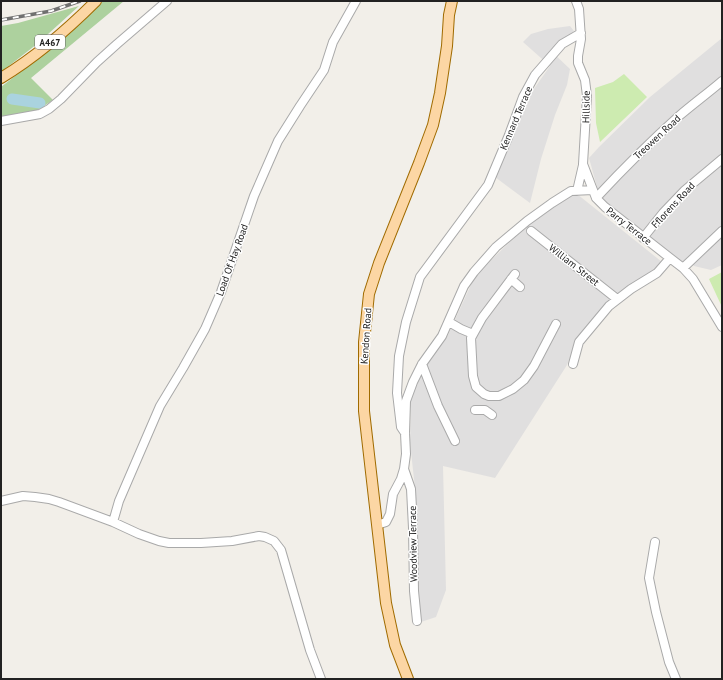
<svg xmlns="http://www.w3.org/2000/svg" width="723" height="680" viewBox="0 0 723 680" font-family="'PT Sans',sans-serif">
<style>
.residential{fill:#e0dfdf}
.grass{fill:#cdebb0}
.forest{fill:#add19e}
.lines{fill:none;stroke-linecap:round;stroke-linejoin:round}
.river{stroke:#aad3df;stroke-width:11}
.minor-casing{stroke:#a9a9a9;stroke-width:10}
.major-casing{stroke:#a06b00;stroke-width:12}
.minor{stroke:#fff;stroke-width:8}
.major{stroke:#fcd6a4;stroke-width:10}
.rail-casing{stroke:#707070;stroke-width:3.5}
.rail{stroke:#fff;stroke-width:2;stroke-dasharray:6;stroke-linecap:butt}
.labels{text-anchor:middle;dominant-baseline:central;stroke-width:3;stroke-linejoin:round;paint-order:stroke}
.shield{fill:#fff;stroke:#646464;stroke-width:1}
.shield-label{font-size:9px;font-weight:bold;fill:#222}
.street-label{font-size:10px;fill:#222;stroke:#fff}
</style>
<rect width="100%" height="100%" fill="#f2efe9"/>
<!-- residential -->
<path class="residential" d="M570,26L574,31L551,51L570,69L567,85L555,115L541,159L530,203L495,177L529,96L550,66L523,42L531,34L548,29Z
M722,38V265L711,270L694,266L688,259L681,263L607,205L604,201L597,187L589,158L599,147L650,97Z
M571,193L577,194L662,262L655,271L634,283L577,340L567,365L495,478L443,466L446,590L436,617L421,622L416,591L417,527L415,488L410,443L411,398L426,366L448,335L475,276L522,230Z"/>
<!-- grass -->
<path class="grass" d="M624,74L647,97L600,142L596,123L595,88L613,82Z
M722,272V307L709,279Z"/>
<!-- forest -->
<path class="forest" d="M103,1H124L31,78L53,100L36,111L1,118V87L37,59Z
M79,6L37,44L1,72V26L18,23Z"/>
<g class="lines">
<!-- river -->
<path class="river" d="M12,99L40,103"/>
<defs>
<path id="minor" d="M576,1L579,9L581,39L578,56V63L585,80L587,96L583,164L596,198L605,207L670,258L683,268L693,279L722,327
M1,121L40,114L49,109L61,99L97,62L117,44L167,1
M577,191L583,165
M596,198C623,169 650,142 679,116C693,104 708,93 722,81
M531,231L617,299
M643,238L663,213L685,190L722,159
M683,268L722,231
M515,274L482,318L471,338L473,376L476,387L484,394L489,396H499L513,389L524,380L534,366L556,324
M511,279L520,287
M449,322L461,329L473,334
M422,364L438,406L455,441
M573,364L579,342L609,306L631,289L657,273L670,258
M475,410H485L492,415
M405,433L401,427L397,393L399,356L406,322L420,277L488,185L509,135L523,97L535,75L562,44L581,33
M404,469L411,489L413,528L414,591L417,621
M1,501L23,496L35,497L49,499L59,502L113,522L139,534L159,541L169,543H201L232,541L259,536L265,537L274,541L281,550L310,650L321,679
M113,522L119,501L160,406L183,368L205,329L221,292L254,196L278,141L300,106L324,70L333,42L356,1
M377,525L386,522L390,514L393,494L401,479L404,469L406,454L405,433L406,401L413,382L422,364L442,336L464,286L474,272L496,247L527,221L552,203L571,191L593,190
M655,542L649,578L656,612L669,662L676,679"/>
<path id="major" d="M1,78C34,58 68,29 96,1
M408,679L395,645L386,603L364,411V342L369,294L379,263L419,163L433,125L440,93L447,46L449,15L452,1"/>
</defs>
<!-- minor casing -->
<use href="#minor" class="minor-casing"/>
<!-- major casing -->
<use href="#major" class="major-casing"/>
<!-- minor -->
<use href="#minor" class="minor"/>
<!-- major -->
<use href="#major" class="major"/>
<defs>
<path id="rail" d="M1,20L51,11L80,1"/>
</defs>
<!-- rail casing -->
<use href="#rail" class="rail-casing"/>
<!-- rail -->
<use href="#rail" class="rail"/>
</g>
<g class="labels">
<!-- shield labels -->
<rect class="shield" x="35" y="35" width="30" height="14" rx="3"/>
<g class="shield-label">
<text x="50" y="42">A467</text>
</g>
<!-- street labels -->
<g class="street-label">
<text transform="translate(586 107) rotate(-89)">Hillside</text>
<text transform="translate(516 118) rotate(-67)">Kennard Terrace</text>
<text transform="translate(657 137) rotate(-43)">Treowen Road</text>
<text transform="translate(673 205) rotate(-47)">Fflorens Road</text>
<text transform="translate(629 226) rotate(38)">Parry Terrace</text>
<text transform="translate(232 260) rotate(-70)">Load Of Hay Road</text>
<text transform="translate(574 265) rotate(38)">William Street</text>
<text transform="translate(366 336) rotate(-86)">Kendon Road</text>
<text transform="translate(413 544) rotate(-91)">Woodview Terrace</text>
</g>
</g>
<!-- border -->
<rect width="723" height="680" fill="none" stroke="#222222" stroke-width="4"/>
</svg>
